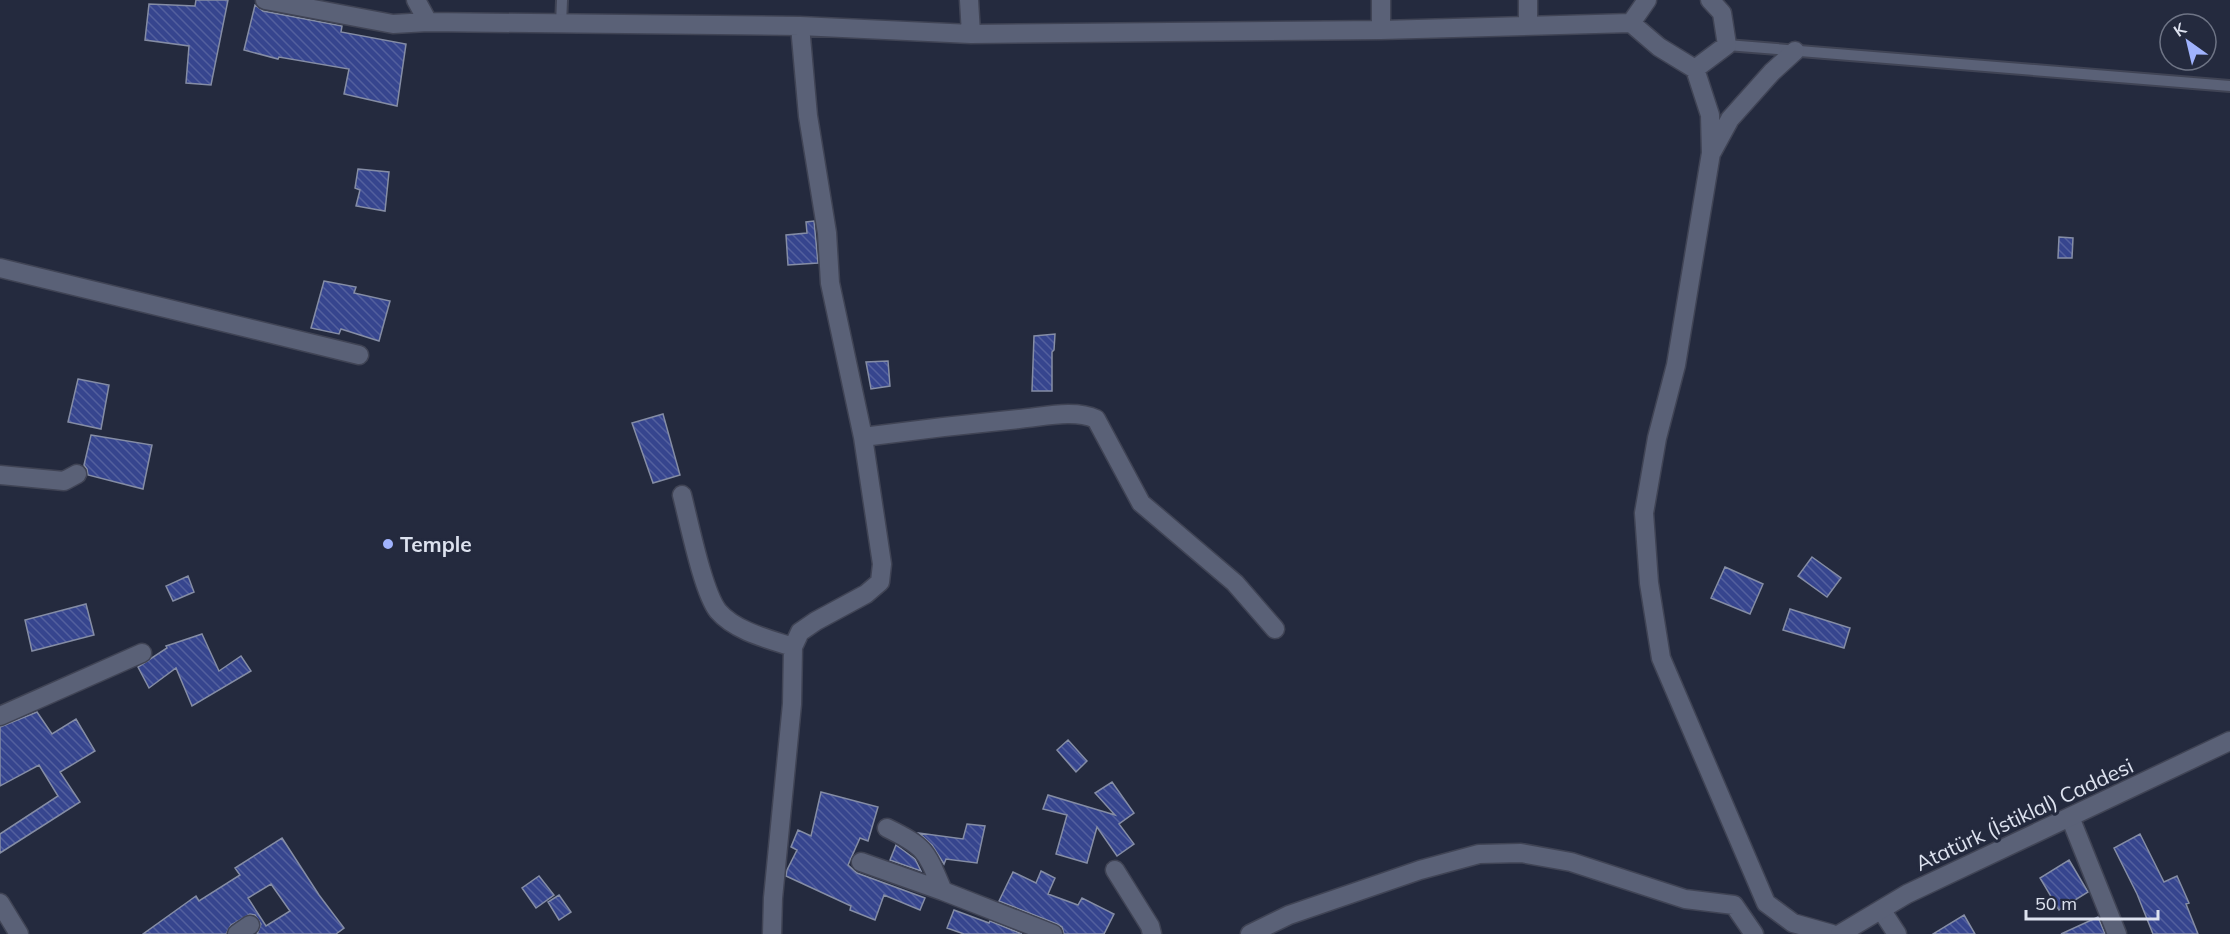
<svg xmlns="http://www.w3.org/2000/svg" width="2230" height="934" viewBox="0 0 2230 934" font-family="Mulish,sans-serif">
<style>
.building{fill:url(#building-back-hatch);stroke:#858da5;stroke-width:1.5;fill-rule:evenodd}
.lines{fill:none;stroke-linecap:round;stroke-linejoin:round}
.lane-casing{stroke:#404455;stroke-width:14}
.street-casing{stroke:#404455;stroke-width:21}
.secondary-casing{stroke:#404455;stroke-width:21}
.lane{stroke:#5a6177;stroke-width:10}
.street{stroke:#5a6177;stroke-width:18}
.secondary{stroke:#5a6177;stroke-width:18}
.poi-dot{fill:#a0b3fd;stroke:#242a3e;stroke-width:2}
.labels{text-anchor:middle;dominant-baseline:central;stroke-width:6;stroke-linejoin:round;paint-order:stroke}
.poi-label{font-size:21px;font-weight:bold;fill:#dde2ef;stroke:#242a3e;text-anchor:start}
.street-label{font-size:21px;fill:#dde2ef;stroke:#242a3e}
</style>
<defs>
<pattern id="building-back-hatch" width="6" height="6" patternUnits="userSpaceOnUse" patternTransform="scale(1.5)"><rect width="6" height="6" fill="#36458e"/><path d="M-1 5l2 2M0 0l6 6M5-1l2 2" fill="none" stroke="#53609e"/></pattern>
</defs>
<rect width="100%" height="100%" fill="#242a3e"/>
<!-- building -->
<path class="building" d="M196,0H228L211,85L186,83L189,46L145,40L149,4L195,6Z
M255,5L263,11L342,26L341,32L406,44L397,106L344,94L349,69L279,57L278,59L244,50Z
M358,169L389,172L385,211L356,206L360,190L355,188Z
M814,221L818,263L788,265L786,235L807,233L806,222Z
M2059,237L2073,238L2072,258H2058Z
M324,281L356,287L354,293L390,301L379,341L341,329L339,334L311,328Z
M1055,334L1054,350L1052,352V391H1032L1034,336Z
M888,361L890,386L871,389L866,362Z
M78,379L109,385L101,429L68,422Z
M663,414L680,475L653,483L632,423Z
M91,435L152,445L143,489L88,475L87,469L84,465Z
M1812,557L1841,578L1827,597L1798,576Z
M1725,567L1763,584L1750,614L1711,598Z
M188,576L194,592L173,601L166,586Z
M86,604L94,635L32,651L25,620Z
M1790,609L1850,628L1844,648L1783,630Z
M202,634L219,671L241,656L251,671L192,706L176,668L149,688L138,667L167,648L166,646Z
M37,712L52,734L76,719L95,751L60,772L80,802L0,853V834L58,796L39,765L0,786V727Z
M1068,740L1087,761L1076,772L1057,750Z
M1112,782L1134,813L1119,824L1134,844L1117,856L1097,827L1087,863L1056,854L1067,815L1043,809L1048,795L1115,815L1095,793Z
M821,792L878,807L868,841L860,838L848,865L857,873L925,898L920,910L884,895L875,920L850,910L851,906L786,876L787,870L797,850L791,847L798,830L811,836Z
M967,824L985,826L977,863L946,859L944,864L932,845L919,833L963,839Z
M2140,834L2164,882L2177,876L2189,903L2186,904L2198,934H2153L2137,894L2114,848Z
M282,838L319,895L344,928L336,934H257L261,924L255,915L250,914L231,925L226,934H143L196,896L199,901L240,875L235,868ZM271,884L290,911L266,926L248,898Z
M896,845L915,859L921,871L890,860Z
M2069,860L2088,892L2059,910L2040,878Z
M1041,871L1055,878L1048,894L1078,905L1082,898L1114,914L1104,934H1064L1062,927L1057,924L999,901L1013,872L1036,883Z
M539,876L554,895L536,908L522,888Z
M559,895L571,912L559,920L548,902Z
M954,910L989,923L990,921L1022,934H964L947,928Z
M1964,915L1975,934H1933Z
M2098,917L2105,934H2061Z"/>
<g class="lines">
<defs>
<path id="lane" d="M561,25L562,0
M1727,45L2230,86"/>
<path id="street" d="M265,0L393,24L428,22L800,26L971,34L1381,30L1631,23L1659,47L1695,69
M416,0L428,22
M969,0L971,34
M1528,0V26
M1710,0L1722,13L1727,45L1695,69L1710,115L1711,153L1676,365L1657,438L1644,513L1649,583L1661,658L1766,903L1793,923L1832,934
M1631,23L1647,0
M1381,30V0
M1712,152L1730,119L1772,72L1795,51
M0,268L359,355
M863,437C915,430 967,424 1019,419C1043,417 1074,409 1096,419L1141,503L1235,583L1275,629
M0,475L64,481L77,474
M682,495C689,522 703,592 718,611C735,631 768,639 793,647
M0,716L142,653
M2070,817L2117,934
M887,828C926,847 926,851 943,891
M861,862L943,891L1053,934
M1115,870L1150,926L1152,934
M0,903L19,934
M1882,911L1897,934
M237,934L250,925
M772,934L773,898L792,704L793,647L800,632L816,621L866,594L880,582L882,564L863,437L830,283L827,233L808,116L800,26
M1250,934L1289,915L1420,870L1479,854L1521,853L1571,862L1685,899L1734,905L1754,934"/>
<path id="secondary" d="M1840,934L1907,894L2230,741"/>
</defs>
<!-- lane casing -->
<use href="#lane" class="lane-casing"/>
<!-- street casing -->
<use href="#street" class="street-casing"/>
<!-- secondary casing -->
<use href="#secondary" class="secondary-casing"/>
<!-- lane -->
<use href="#lane" class="lane"/>
<!-- street -->
<use href="#street" class="street"/>
<!-- secondary -->
<use href="#secondary" class="secondary"/>
</g>
<!-- markers -->
<circle class="poi-dot" cx="388" cy="544" r="6"/>
<g class="labels">
<!-- poi labels -->
<g class="poi-label">
<text x="400" y="544">Temple</text>
</g>
<!-- street labels -->
<g class="street-label">
<text transform="translate(2024 814) rotate(-25)">Atatürk (İstiklal) Caddesi</text>
</g>
</g>
<!-- north arrow -->
<g transform="translate(2188 42) rotate(326)"><circle r="28" fill="#242a3e" stroke="#6e7485" stroke-width="1.5"/>
<path d="M0-4.5L10 22L0 15L-10 22Z" fill="#a0b3fd"/>
<text y="-9" font-size="16" font-weight="bold" text-anchor="middle" fill="#dde2ef">K</text>
</g>
<!-- scale -->
<path d="M2026 910v9h132v-9" fill="none" stroke="#dde2ef" stroke-width="3"/>
<text x="2035" y="910" font-size="18" fill="#dde2ef" stroke="#242a3e" stroke-width="4.5" paint-order="stroke">50 m</text>
</svg>
